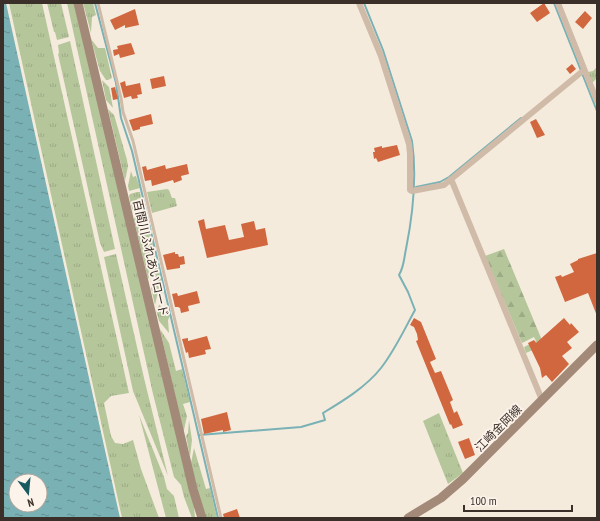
<svg xmlns="http://www.w3.org/2000/svg" width="600" height="521" viewBox="0 0 600 521" font-family="'PT Sans Narrow','Noto Sans JP',sans-serif">
<style>
.grass{fill:url(#grass-tufts)}
.forest{fill:url(#forest-firs)}
.water{fill:url(#water-ripples);fill-rule:evenodd}
.lines{fill:none;stroke-linecap:round;stroke-linejoin:round}
.stream{stroke:#79b1b5;stroke-width:2}
.building{fill:#d1673f}
.lane{stroke:#cfbba8;stroke-width:3}
.street{stroke:#cfbba8;stroke-width:6}
.secondary{stroke:#a38978;stroke-width:9}
.labels{text-anchor:middle;dominant-baseline:central;stroke-width:3.5;stroke-linejoin:round;paint-order:stroke}
.street-label{font-size:12px;fill:#3b2f29;stroke:#fcf4eb}
</style>
<defs>
<pattern id="grass-tufts" width="24" height="20" patternUnits="userSpaceOnUse"><rect width="24" height="20" fill="#b6c69b"/><path d="M3 7l-1-3M5 7V3M7 7l1-3M15 17l-1-3M17 17v-4M19 17l1-3" fill="none" stroke="#9daa86"/></pattern>
<pattern id="forest-firs" width="22" height="20" patternUnits="userSpaceOnUse"><rect width="22" height="20" fill="#b6c69b"/><path d="M5 1l3.5 6h-7zM16 11l3.5 6h-7z" fill="#9daa86"/></pattern>
<pattern id="water-ripples" width="26" height="14" patternUnits="userSpaceOnUse"><rect width="26" height="14" fill="#79b1b5"/><path d="M2 4q2-2 4 0t4 0M15 11q2-2 4 0t4 0" fill="none" stroke="#649093"/></pattern>
</defs>
<rect width="100%" height="100%" fill="#f5ebdd"/>
<!-- grass -->
<path class="grass" d="M9,3H42L129,393L111,396L104,403L111,436L115,443L123,444L133,440L141,469L159,518H122Z
M47,3H61L69,37L57,40L55,32H54Z
M67,3H74L194,506L195,518H192L184,497L181,485L174,477L153,394Z
M83,3H93L96,15L92,17L91,33Z
M91,39L98,48H105L112,78L108,80H106L100,71Z
M70,41L115,249L104,252L100,243L58,54L59,53L58,45Z
M597,67V78L592,83L588,72L593,71Z
M102,80L109,87L113,108L106,100Z
M108,109L114,115L115,118L127,160L128,166L125,181Z
M131,171L133,177L136,176L140,188L129,191L128,186Z
M167,189L169,190L172,198H175L177,206L152,213L147,192Z
M137,192H140L141,198L137,199L133,213L129,196L130,194Z
M138,205L142,223L147,222L154,250C146,257 149,268 149,277L148,279L134,220Z
M116,254L144,378L168,476L133,391L104,257Z
M155,256L164,292L157,296L155,305L151,288L155,283C153,274 149,263 155,256Z
M160,304L162,312L168,310L170,316L168,320L169,333L159,321L156,310Z
M160,329L169,343L176,371L182,369L190,402L183,404L187,416L184,430L183,431Z
M439,413L463,473L448,484L423,421Z
M139,415L164,477L167,489L174,496L179,518H166Z
M189,420L192,440L190,457L186,436L188,433Z
M194,448L206,489L210,488L217,518H206L200,501L191,463Z"/>
<!-- forest -->
<path class="forest" d="M504,249L544,345L526,353L524,347L536,341L534,337L522,343L485,256Z"/>
<!-- water -->
<path class="water" d="M3,3H6L120,518H3ZM16,481H40V505H16Z"/>
<g class="lines">
<!-- stream -->
<path class="stream" d="M95,3L116,83L121,118L132,151L218,518
M554,3L597,111
M416,187L440,182L449,177L521,118
M199,435L301,427L325,420L323,413C343,401 366,387 381,368C395,350 404,330 415,310L408,292L399,275C404,267 404,258 406,249C413,214 417,176 412,141L383,50L364,3"/>
</g>
<!-- building -->
<path class="building" d="M544,3L550,13L537,22L530,13Z
M135,9L139,25L125,28V25L115,30L110,20Z
M585,11L592,18L583,29L575,22Z
M131,43L135,54L120,58L119,54L114,56L113,50L118,49L117,46Z
M572,64L576,69L570,74L566,69Z
M164,76L166,86L152,89L150,79Z
M125,81L126,86L140,83L142,94L137,95L138,98L132,99L131,96L124,98L120,83Z
M115,87L118,99L113,100L111,88Z
M151,114L153,124L140,127V129L133,131L129,120Z
M536,119L545,135L537,138L530,122Z
M397,145L400,155L378,162L376,158L374,159L373,152H375L374,148L382,146V148Z
M187,164L189,174L181,176L182,180L174,183L173,180L152,186L151,180L145,181L142,167L146,166L147,170L165,165L166,169Z
M204,219L206,229L225,225L229,240L244,237L241,224L254,221L256,230L265,228L268,245L207,258L198,221Z
M175,252V254H178L179,257L184,256L185,264L180,265V268L167,270L163,255Z
M597,253V316L588,293L565,302L555,277L561,275L562,277L574,272L570,264L578,260V259Z
M197,291L200,303L188,306L189,311L181,313L180,308L178,307H175L172,294L177,293L178,296Z
M414,318L421,322L436,359L430,362L435,373L441,371L453,400L450,402L454,413L457,411L463,425L453,429L451,424L450,425L416,341L418,340L417,334L414,327L410,325Z
M564,318L570,325L571,323L579,332L567,342L572,348L562,356L569,364L552,382L546,375L542,378L540,368L528,343L534,340L536,343Z
M207,336L211,349L205,350L206,354L189,358L188,352L186,353L182,339L188,338V341Z
M227,412L231,430L223,432V430L204,434L201,419Z
M469,438L475,455L465,459L458,442Z
M237,509L240,518H224L223,514Z"/>
<g class="lines">
<!-- lane -->
<path class="lane" d="M98,3L121,98L123,112L133,141L221,518"/>
<!-- street -->
<path class="street" d="M359,3L381,56L409,144L410,154V190L412,191L444,185L584,70
M558,3L597,101
M451,179L542,400"/>
<!-- secondary -->
<path class="secondary" d="M78,3L193,489L202,518
M408,518L441,498L463,479L597,345"/>
</g>
<g class="labels">
<!-- street labels -->
<g class="street-label">
<text transform="translate(151 258) rotate(77)">百間川ふれあいロード</text>
<text transform="translate(498 428) rotate(-45)">江崎金岡線</text>
</g>
</g>
<!-- border -->
<rect width="600" height="521" fill="none" stroke="#3b2f29" stroke-width="8"/>
<!-- north arrow -->
<g transform="translate(28 493) rotate(164)"><circle r="19" fill="#fcf4eb" stroke="#afa59d"/>
<path d="M0-3L7 15L0 10L-7 15Z" fill="#195a61"/>
<text y="-6" font-size="11" font-weight="bold" text-anchor="middle" fill="#3b2f29">N</text>
</g>
<!-- scale -->
<path d="M464 505v6h108v-6" fill="none" stroke="#3b2f29" stroke-width="2"/>
<text x="470" y="505" font-size="12" fill="#3b2f29" stroke="#fcf4eb" stroke-width="3" paint-order="stroke">100 m</text>
</svg>
